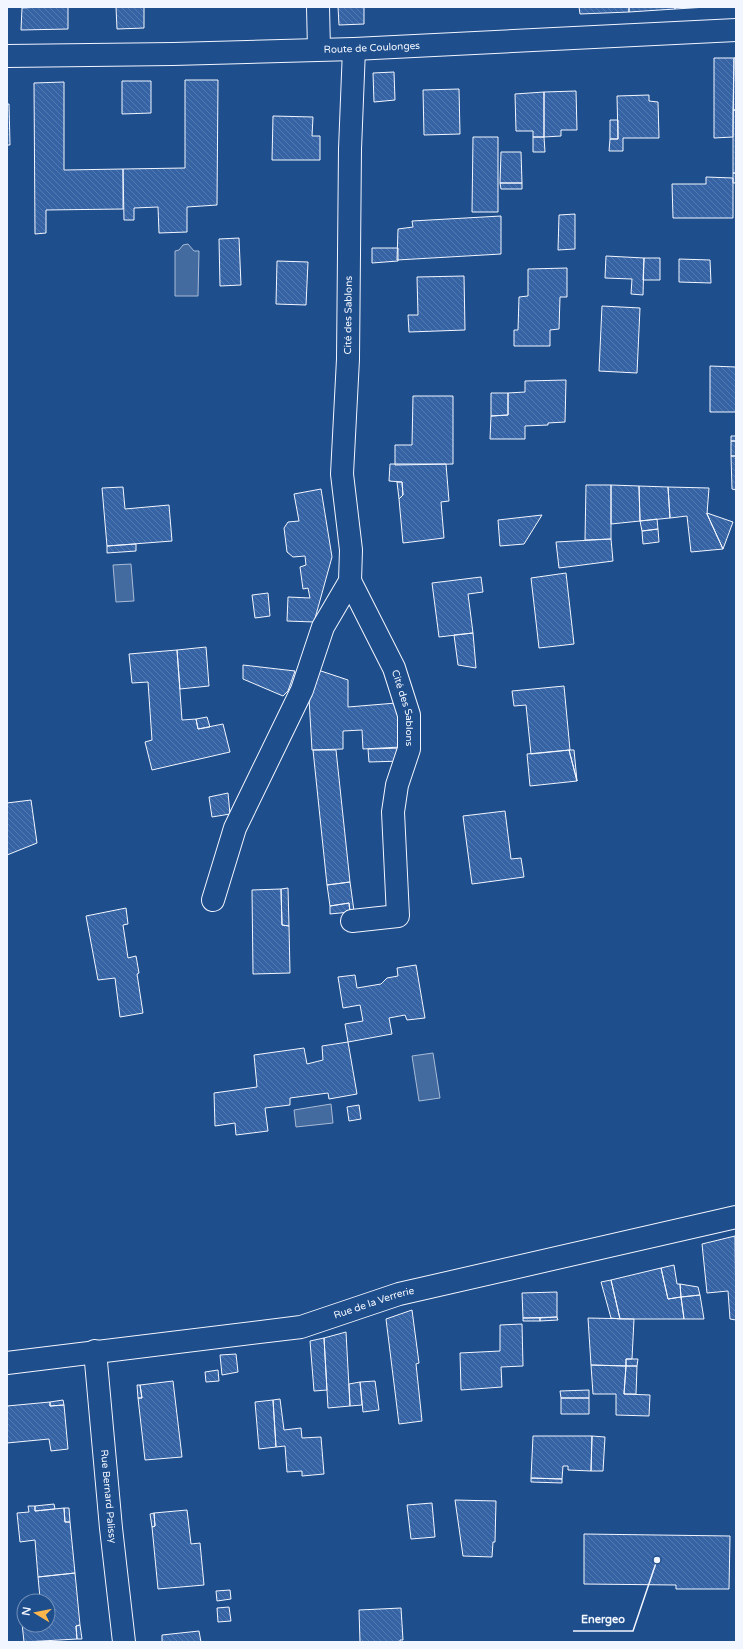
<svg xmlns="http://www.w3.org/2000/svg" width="743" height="1649" viewBox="0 0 743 1649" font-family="'Varela Round',sans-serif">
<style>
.water{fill:#446ba0;stroke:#a8bbd7}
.building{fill:url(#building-back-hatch);stroke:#f2f6ff}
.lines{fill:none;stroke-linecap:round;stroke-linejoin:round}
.street-casing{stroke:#f2f6ff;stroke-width:24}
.secondary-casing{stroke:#f2f6ff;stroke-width:24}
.primary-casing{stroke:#f2f6ff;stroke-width:24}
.street{stroke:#1f4e8c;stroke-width:22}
.secondary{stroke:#1f4e8c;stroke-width:22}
.primary{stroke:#1f4e8c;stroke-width:22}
.labels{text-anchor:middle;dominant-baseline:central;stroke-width:3;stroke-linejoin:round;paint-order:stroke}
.street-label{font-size:10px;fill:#f2f6ff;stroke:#1f4e8c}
.leader{fill:none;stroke:#f2f6ff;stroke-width:1.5}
.callout-dot{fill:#f2f6ff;stroke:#1f4e8c;stroke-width:1.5}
.callout-label{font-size:11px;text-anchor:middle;font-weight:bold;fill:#f2f6ff;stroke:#1f4e8c;stroke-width:3;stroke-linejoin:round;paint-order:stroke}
</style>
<defs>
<pattern id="building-back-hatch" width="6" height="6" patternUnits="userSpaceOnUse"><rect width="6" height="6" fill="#3563a3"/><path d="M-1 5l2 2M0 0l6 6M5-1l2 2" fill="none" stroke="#537ab1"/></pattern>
</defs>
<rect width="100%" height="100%" fill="#1f4e8c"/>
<!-- water -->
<path class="water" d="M188,244L194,251H199L198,296H175V251L179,250L183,245Z
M131,564L134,601L116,602L113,565Z
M433,1053L440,1098L419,1101L412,1056Z
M331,1104L333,1123L296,1127L294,1110Z"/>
<!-- building -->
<path class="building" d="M42,7H68V29L21,30L22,8Z
M116,7H144V28L117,29Z
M338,7H364V24L339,25Z
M579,7H629V12L580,14Z
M629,7H675V9L629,12Z
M675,7H707L675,9Z
M736,57V110H733L734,58Z
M714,58H734L733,137L714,138Z
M394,72L395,100L374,102L373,73Z
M185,80H218L217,205L187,207V232L159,233L158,207L134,208V220H124L123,169L185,168Z
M122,81H151V113L122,114Z
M64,82V170L123,169V209L46,210V233L35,234L34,83Z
M459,89L460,134L424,135L423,90Z
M576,91L577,130H561V136L544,137V92Z
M544,92V137H533V131H516L515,94Z
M649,95V101L658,102L659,138H623V151H609L610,139H618L617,96Z
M7,104H9L10,145H7Z
M733,110H736V173H733Z
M273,116L313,117L312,136H320V160H272Z
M610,120H618V139H610Z
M473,137H498V212H472Z
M533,137H544L545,152H533Z
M501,152H521L522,183H500Z
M733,173H736V183H733Z
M706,177L733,178V218H673L672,184H706Z
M500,183H522V189H501Z
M575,214V249L558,250L559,215Z
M501,216V254L397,260L398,229L413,227L412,221Z
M239,238L241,285L220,286L219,239Z
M372,248H398V261L372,263Z
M606,256L644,258L643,295L631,294L632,279L605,278Z
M644,258H660V280H643Z
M679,259L710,260L711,283L679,282Z
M277,261L308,262L306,305L276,304Z
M567,268V297H560L559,329L550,330V346H514V330H518L519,297L528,296V269Z
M464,276L465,330L409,332L408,315H418L417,277Z
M602,306L640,308L637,373L599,371Z
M710,366L736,367V412H710Z
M566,380L565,422L548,423V425L525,426V439H490L491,416L508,415V393L525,392V381Z
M491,393H508V415L491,416Z
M413,396H453V464L395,465V445H412Z
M731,436H736V441H731Z
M731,441H736V456H731Z
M731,456H736V490L732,489Z
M390,464H446L449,501L441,502L444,538L403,543L399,499L403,495L402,482L389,481Z
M397,482H402L403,495L399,499Z
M586,485H611V539L585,540Z
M611,485L639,486L640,521L611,524Z
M639,486L668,487L670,518L640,521Z
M123,487L125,509L169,505L172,541L107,546L102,488Z
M668,487L709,488L707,514L723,549L691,552L687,516L670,518Z
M321,489L332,557L314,622L287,621L288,597L310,598L308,588L303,589L300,567L306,565L305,556L293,557L287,552L284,528L288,522L299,521L294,494Z
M707,513L733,522L723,549L707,514Z
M542,515L524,544L500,546L498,520Z
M657,519L658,529L642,531L640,521Z
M658,529L659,542L643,544L642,531Z
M611,539L613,561L559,568L556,542Z
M136,544V551L107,553V546Z
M566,573L574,644L539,648L531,578Z
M481,577L483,592L468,594L473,633L439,637L432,583Z
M268,593L270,616L255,618L252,595Z
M473,633L476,668L458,665L454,635Z
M206,647L209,686L180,689L177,650Z
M177,650L182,720L196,719L198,729L223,724L230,752L152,770L145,742L152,740L148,682L132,683L129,654Z
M243,665L295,671L288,691L283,696L243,679Z
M318,670L348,680V707L396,703L400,719L401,747L363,749L362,730L343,731V749L312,750L309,698Z
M564,686L570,750L531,754L526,705L514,706L512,691Z
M207,717L210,727L198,729L196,719Z
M402,748V761L369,762L368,749Z
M313,750H336L350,882L327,885Z
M569,750L577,781L530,786L527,754Z
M569,750H574L577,781Z
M228,793L230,814L212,817L209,797Z
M31,800L37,843L7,855V803Z
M505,811L511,859L521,858L524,877L472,884L463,816Z
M350,882L354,911L350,912L349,903L330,906L327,885Z
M288,888L289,926L282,925L281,889Z
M281,889L282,925L289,926L290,973L253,974L252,890Z
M349,903L350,912L330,914V906Z
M126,908L128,924L123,925L128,958L136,956L139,973L137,974L143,1013L120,1017L115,978L98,980L86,916Z
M416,965L425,1018L407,1020L405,1015L389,1018L392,1034L348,1042L345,1024L363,1021L360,1005L343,1008L338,977L355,975L357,988L381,984L387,978L398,976L397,968Z
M348,1042L357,1094L329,1099L328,1093L290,1098V1105L265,1108L268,1131L236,1135L235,1123L215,1126L214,1093L257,1087L254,1055L304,1048L307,1064L323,1060L322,1046Z
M359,1105L361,1119L349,1121L347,1107Z
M735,1236L736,1320L730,1319L728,1291L707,1293L702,1244Z
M674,1265L677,1284H680L681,1297L668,1299L661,1268Z
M661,1268L668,1299L681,1297L684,1319H620L611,1280Z
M611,1280L620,1319L611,1318L601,1282Z
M680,1284L698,1287L700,1295L681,1297Z
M557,1292V1317L523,1318L522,1293Z
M700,1295L704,1319H684L681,1297Z
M412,1310L419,1363L416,1364L422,1421L399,1424L386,1319Z
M557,1317L558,1320L540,1321V1318Z
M523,1318H540V1321H523Z
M588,1318L634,1319L632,1359H626V1366L591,1365Z
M522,1324L523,1366L501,1367L502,1387L461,1390L460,1353L500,1351V1325Z
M346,1332L350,1406L328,1408L324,1338Z
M324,1338L327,1390L314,1391L310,1341Z
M236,1354L238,1372L222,1375L220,1355Z
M626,1359H638L637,1366H626Z
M591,1365L626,1366L624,1394L650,1395L649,1416L616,1415V1394H593Z
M626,1366H637L636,1394H624Z
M218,1370L219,1381L206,1382L205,1372Z
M173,1381L182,1457L145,1460L138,1398H142L140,1385Z
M375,1381L379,1410L363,1412L360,1382Z
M360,1382L362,1405L350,1406L349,1384Z
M137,1385H140L142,1398H138Z
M589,1390V1398H561L560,1391Z
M561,1398H589V1414H561Z
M280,1399L284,1430L301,1428L302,1438L321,1437L324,1474L302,1476V1471L287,1472L285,1446L276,1447L273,1400Z
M63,1400L64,1405L50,1406V1402Z
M273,1400L276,1447L259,1449L255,1402Z
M50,1402V1406L64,1405L68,1449L51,1451L49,1439L7,1443V1406Z
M533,1436H592L591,1471L568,1470V1466H563L562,1479L531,1478Z
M592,1436L605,1437L603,1471H591Z
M531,1478L562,1479V1483L531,1482Z
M455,1500L496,1501L495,1542H493L492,1557L463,1556Z
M432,1503L435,1537L411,1539L407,1505Z
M54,1504L55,1509L35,1511V1506Z
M28,1506H35V1511L64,1508L65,1522H70L75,1573L38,1577L35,1540L20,1542L17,1513L29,1512Z
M64,1508H69L70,1522H65Z
M187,1510L191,1544L200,1543L204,1585L158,1589L152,1527L155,1526L154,1513Z
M154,1513L155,1526L152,1527L150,1514Z
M584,1534L730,1536L729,1589H676V1585L584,1584Z
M75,1573L80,1625L76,1626L77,1639L24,1642L21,1614L24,1613V1625H48V1601H25L40,1598L38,1577Z
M230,1590L231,1599L217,1601L216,1591Z
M229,1607L231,1621L218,1622L217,1608Z
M401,1608L403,1640H400V1642H360L359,1610Z
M80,1625L82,1639H77L76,1626Z
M199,1631L201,1642H162V1635Z"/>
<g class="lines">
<defs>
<g id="street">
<path d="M318,7L319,49"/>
<path id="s1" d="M350,581L394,668L409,715V749L397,785L393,812L398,916L352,921"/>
<path id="s2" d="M213,900L235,828L302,690L323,627L350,581L351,550L342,474L348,359L350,149L354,49"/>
<path id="s3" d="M95,1351L111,1528L124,1642"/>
</g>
<g id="secondary">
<path id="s4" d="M7,1363L301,1327L399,1294L736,1217"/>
</g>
<g id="primary">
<path id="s5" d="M7,56L173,54L354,49L736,30"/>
</g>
</defs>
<!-- street casing -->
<use href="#street" class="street-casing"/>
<!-- secondary casing -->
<use href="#secondary" class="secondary-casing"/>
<!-- primary casing -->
<use href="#primary" class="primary-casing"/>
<!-- street -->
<use href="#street" class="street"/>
<!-- secondary -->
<use href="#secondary" class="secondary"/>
<!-- primary -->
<use href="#primary" class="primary"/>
</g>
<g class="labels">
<!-- street labels -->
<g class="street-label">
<text stroke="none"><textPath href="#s5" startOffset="365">Route de Coulonges</textPath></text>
<text stroke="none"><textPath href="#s2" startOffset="615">Cité des Sablons</textPath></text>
<text stroke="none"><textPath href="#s1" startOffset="139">Cité des Sablons</textPath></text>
<text stroke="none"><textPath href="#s4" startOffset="373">Rue de la Verrerie</textPath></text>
<text stroke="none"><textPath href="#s3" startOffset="146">Rue Bernard Palissy</textPath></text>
</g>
</g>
<!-- callouts -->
<path class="leader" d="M657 1560L633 1631H573"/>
<circle class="callout-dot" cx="657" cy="1560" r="4"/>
<g class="callout-label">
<text x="603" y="1623">Energeo</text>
</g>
<!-- border -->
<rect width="743" height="1649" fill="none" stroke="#f2f6ff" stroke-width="16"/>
<!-- north arrow -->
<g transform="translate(36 1613) rotate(280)"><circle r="19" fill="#1f4e8c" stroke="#7391ba"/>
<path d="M0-3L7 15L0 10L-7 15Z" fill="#ffb74d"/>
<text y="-6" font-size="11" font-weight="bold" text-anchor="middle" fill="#f2f6ff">N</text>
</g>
</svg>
